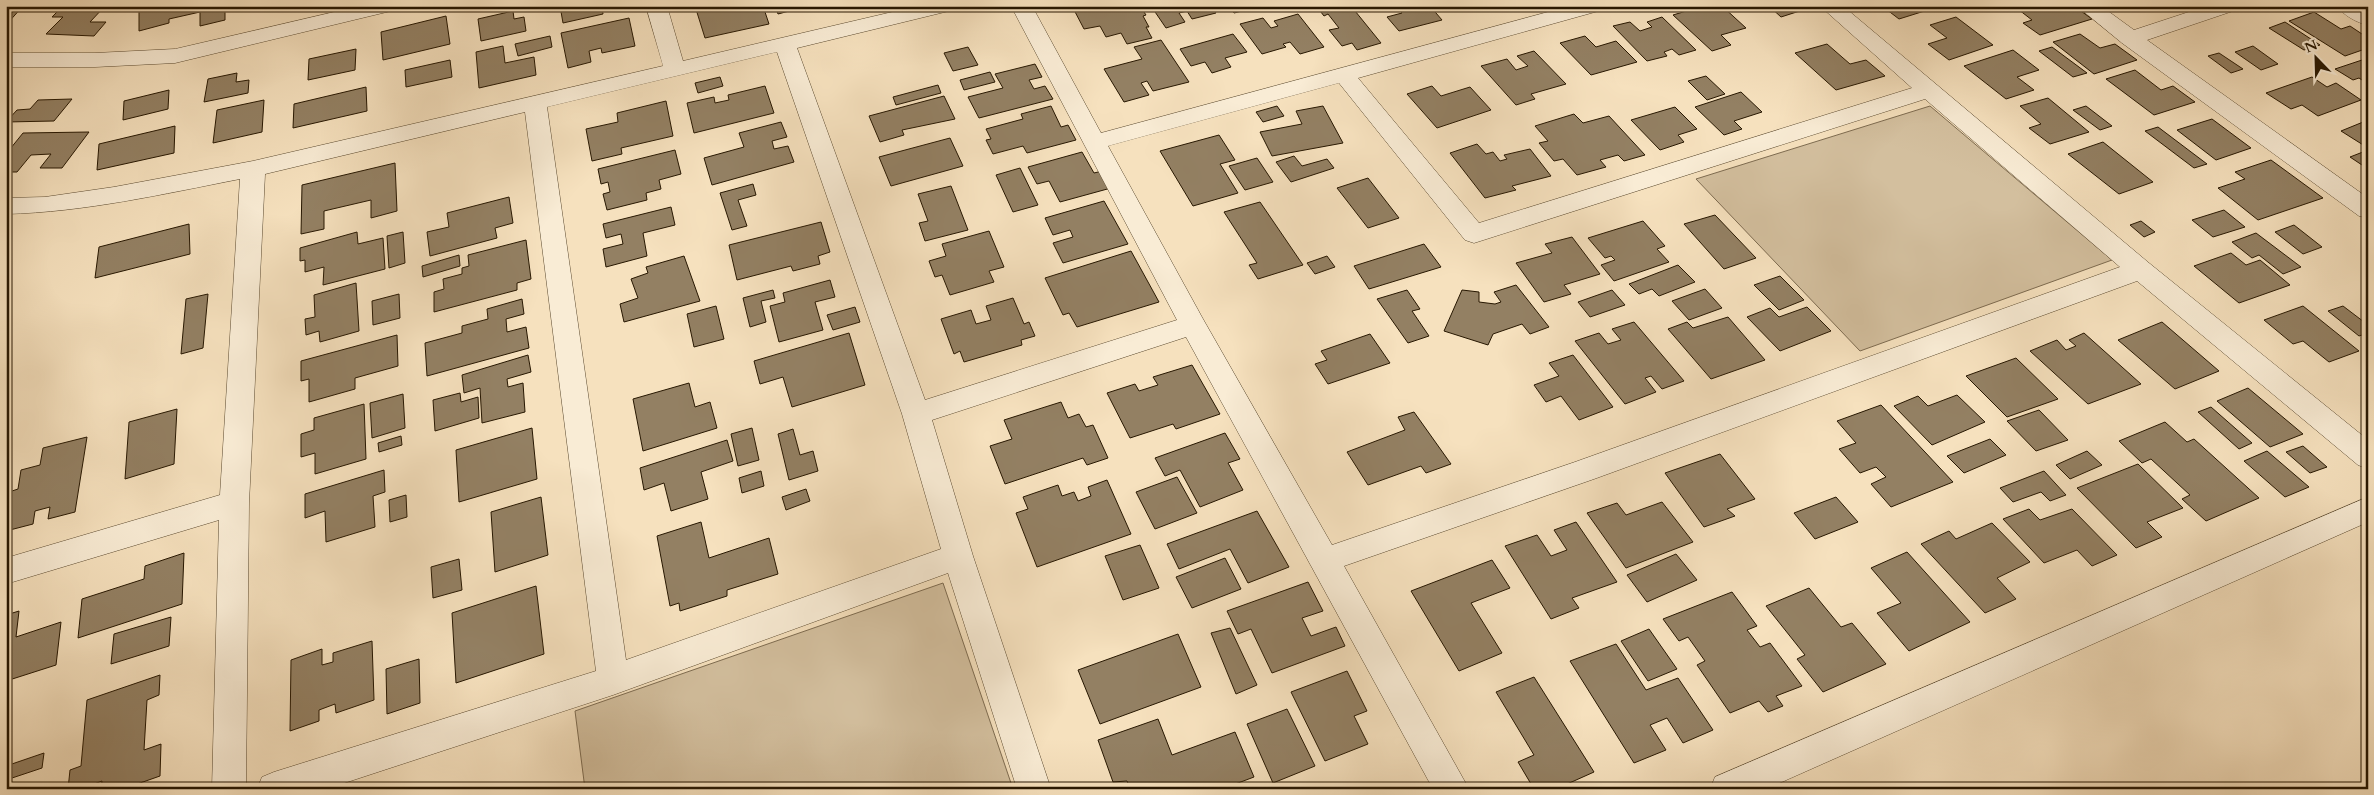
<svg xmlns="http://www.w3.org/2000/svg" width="2374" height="795" viewBox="0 0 2374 795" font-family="Cardo,serif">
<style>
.green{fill:#d3bf9e;stroke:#7d6b50}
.building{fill:#938063;stroke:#271701}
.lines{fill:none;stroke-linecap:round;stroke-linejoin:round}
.street-casing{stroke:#5b4a30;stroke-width:1}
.street{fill:#f9ecd5;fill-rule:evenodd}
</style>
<rect width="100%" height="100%" fill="#f6e1be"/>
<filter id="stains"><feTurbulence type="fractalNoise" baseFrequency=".004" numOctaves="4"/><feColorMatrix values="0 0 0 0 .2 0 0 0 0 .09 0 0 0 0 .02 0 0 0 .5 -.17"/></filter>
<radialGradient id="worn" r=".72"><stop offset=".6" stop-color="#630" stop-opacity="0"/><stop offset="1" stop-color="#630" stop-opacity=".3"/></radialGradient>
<!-- green -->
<path class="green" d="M1930,106L2112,260L1860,351L1696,179Z
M943,583L1013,789H585L575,711Z"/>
<!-- building -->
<path class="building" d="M6,6H23L6,25Z
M63,6H105L90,22H106L94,36L46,34L63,17H52Z
M157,6H227L225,7V20L200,26V12L169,19V23L139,31V11Z
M560,6H602L603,14L563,23Z
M695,6H763L769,24L705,38Z
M775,6H808L778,14Z
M1072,6H1140L1146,15L1143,16L1149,27H1146L1152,38L1127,44L1121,33L1106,37L1100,26L1084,29Z
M1151,6H1211L1216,13L1192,19L1187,11L1179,13L1185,22L1166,28Z
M1229,6H1262L1234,13Z
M1351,6L1381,43L1357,50L1352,43L1342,46L1329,30L1339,28L1328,14L1324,16L1317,7Z
M1396,6H1430L1442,20L1399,31L1387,17L1402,13Z
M1703,6H1722L1746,28L1721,35L1731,45L1712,51L1673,15Z
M1769,6H1806L1809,8L1781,17Z
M1882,6H1927L1931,9L1899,19Z
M2014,6H2057L2061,9L2074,6L2092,19L2040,35L2023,23L2032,20Z
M513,11L514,19L524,17L526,31L481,41L478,19Z
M2314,12L2341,29L2350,26L2368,38V48L2345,56L2289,21Z
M1298,14L1324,47L1300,54L1290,42L1283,44L1286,47L1262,54L1240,24L1263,18L1271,28L1278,26L1274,21Z
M446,16L450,44L383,60L381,32Z
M1662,17L1696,50L1679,55L1672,49L1664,52L1667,56L1647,61L1613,26L1630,22L1640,31L1652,27L1647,22Z
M1956,17L1993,45L1949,60L1928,44L1947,38L1930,25Z
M629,18L635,46L602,53L601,48L589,51L591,62L568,68L561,33Z
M2285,22L2320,45L2304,50L2269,28Z
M1233,34L1247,52L1225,58L1231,67L1212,73L1205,62L1191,66L1180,49Z
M2080,34L2100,48L2115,44L2137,60L2094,74L2053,42Z
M550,36L552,47L518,56L515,44Z
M1585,36L1596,47L1616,41L1637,62L1591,75L1560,43Z
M1161,40L1189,82L1153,91L1147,81L1141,83L1149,95L1124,102L1104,69L1142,59L1134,47Z
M1827,44L1850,64L1866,60L1885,76L1836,90L1795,53Z
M503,46L505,63L534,57L536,75L479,88L476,52Z
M2253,46L2278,64L2261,70L2235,52Z
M968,47L978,65L953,71L944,53Z
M2052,47L2087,73L2073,77L2039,51Z
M356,49L355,70L308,80L309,59Z
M2013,50L2039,70L2017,77L2034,90L2006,99L1964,66Z
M1534,51L1566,84L1531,94L1535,99L1516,105L1481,66L1507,59L1516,70L1528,66L1517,56Z
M2219,53L2243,69L2231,73L2208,56Z
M2368,58V84L2359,78L2353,80L2335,69Z
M450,60L452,77L406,87L405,70Z
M1035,64L1042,77L1029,80L1034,89L1045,86L1053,99L979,118L968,97L1003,88L995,74Z
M2135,70L2161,90L2173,86L2195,102L2154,115L2106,79Z
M990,72L995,82L964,90L960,80Z
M237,73L236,82L249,80L248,93L204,102L208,79Z
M1706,76L1725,94L1707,100L1688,81Z
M720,77L723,86L698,93L695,83Z
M2312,77L2327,87L2336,83L2361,100L2318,116L2302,105L2291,109L2266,93Z
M938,85L941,93L896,105L893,97Z
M765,86L774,113L694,133L687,103L714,97L715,103L729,100L728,95Z
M1432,86L1441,96L1470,87L1491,110L1437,128L1407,94Z
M366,87L367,111L293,128L294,104Z
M169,90L168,109L123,120L124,101Z
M1741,92L1762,112L1734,121L1742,129L1724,135L1695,107Z
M944,96L955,119L902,130L904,135L880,142L869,116Z
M2048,98L2089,132L2050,144L2029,128L2041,124L2020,106Z
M72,99L54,121L6,122L17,110L30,109L38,100Z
M264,100L262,132L213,143L217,110Z
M666,101L673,136L621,148L622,154L592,161L586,129L618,122L617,113Z
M1051,106L1061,127L1068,125L1076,140L1027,153L1023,146L993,154L986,140L991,139L986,129L1023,119L1021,114Z
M1277,106L1284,116L1263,122L1256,112Z
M1323,106L1343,143L1272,156L1260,132L1302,124L1296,111Z
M2086,106L2112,126L2100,130L2073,110Z
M1675,107L1697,129L1678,135L1684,142L1660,150L1631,120Z
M1574,114L1583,123L1609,116L1645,155L1624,161L1618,155L1600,160L1606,167L1577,175L1563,159L1554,161L1539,143L1548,141L1535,126Z
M2212,119L2251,148L2216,160L2177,130Z
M2368,120V148L2341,131Z
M781,122L787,137L772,141L774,149L788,146L794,162L712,185L704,158L744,147L739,133Z
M175,126L174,153L97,170L99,144Z
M2158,127L2207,164L2194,168L2145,131Z
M89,132L62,168H40L51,154L31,155L17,172H6V154L23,133Z
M1219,135L1235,160L1220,164L1238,193L1193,206L1160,151Z
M950,138L963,166L891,186L879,157Z
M2103,142L2153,182L2119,194L2068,154Z
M1477,144L1486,154L1493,152L1500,161L1507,159L1504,155L1530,149L1551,176L1512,186L1516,190L1485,198L1450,153Z
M675,150L681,174L659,180L661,189L646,193L647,200L607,210L603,194L610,192L608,182L601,184L598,169Z
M2368,150V169L2350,157Z
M1082,152L1094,173L1102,171L1111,188L1060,202L1049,181L1037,184L1028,167Z
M1294,156L1302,166L1327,159L1334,168L1291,182L1276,162Z
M1257,158L1273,182L1245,190L1229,166Z
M2271,160L2323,198L2258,220L2218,188L2245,179L2235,172Z
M395,163L397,211L371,218V200L324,211V229L301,234L302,185Z
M1020,168L1038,205L1013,212L996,175Z
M1368,178L1399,218L1368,228L1337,188Z
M753,184L756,195L738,200L747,226L732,230L720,193Z
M951,186L968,230L925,241L919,223L928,221L918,194Z
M509,197L513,223L495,228L497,238L430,256L427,232L449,227L447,213Z
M1104,201L1128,244L1063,263L1053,243L1073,237L1070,230L1053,235L1045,218Z
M1260,202L1303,265L1258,279L1249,265L1257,263L1224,212Z
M671,207L675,225L643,233L647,256L606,267L603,249L623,244L621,234L606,238L603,224Z
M2224,210L2245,227L2213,237L2192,220Z
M1715,215L1756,258L1724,269L1684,224Z
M1643,221L1665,246L1657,249L1669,262L1614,281L1601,265L1615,260L1611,256L1605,258L1588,238Z
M2141,221L2155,232L2144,237L2130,225Z
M821,222L830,252L818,256L820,264L793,271L791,266L737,280L729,245Z
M189,224L190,254L95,278L99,247Z
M2294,225L2322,247L2303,254L2275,232Z
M989,231L1004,267L989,271L994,282L950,295L942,275L935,277L929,261L946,256L942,244Z
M357,232L358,244L383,238L385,269L323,285L324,267L305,272V260L300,261V248Z
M403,232L405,263L389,268L387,236Z
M2256,233L2301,267L2283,274L2259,255L2252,258L2232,242Z
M1572,237L1600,274L1564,285L1571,294L1544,302L1516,263L1552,253L1545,244Z
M526,240L531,279L517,283V290L434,312V292L444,289L443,279L462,274V268L469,266L468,255Z
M1424,244L1441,267L1369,289L1354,266Z
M1131,251L1159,302L1077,327L1069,313L1063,315L1045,278Z
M2231,253L2246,265L2260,260L2290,285L2239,303L2194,266Z
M459,255L460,266L423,277L422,266Z
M684,256L700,301L624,322L620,304L638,298L631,279L648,273L646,267Z
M1327,256L1335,267L1315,274L1307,263Z
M1678,265L1695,282L1659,296L1652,289L1639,294L1629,284Z
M1780,276L1804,300L1779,310L1754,285Z
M830,280L835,297L815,302L823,330L779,342L770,306L785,302L783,293Z
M356,283L359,331L320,342L319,331L306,335L305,319L315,317L314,295Z
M1516,285L1549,327L1530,334L1522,324L1493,334L1488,345L1444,331L1462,290L1479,292V302L1495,304L1501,302L1494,292Z
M1705,289L1722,308L1689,320L1672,301Z
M773,290L775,298L761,301L766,322L750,327L743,298Z
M1407,290L1420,309L1412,311L1429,336L1408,343L1377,299Z
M1612,290L1625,305L1590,317L1578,302Z
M208,294L203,348L181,354L186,299Z
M399,294L400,318L373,325L372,301Z
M1013,298L1024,324L1029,322L1035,336L1021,340L1022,345L964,362L960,351L954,354L941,319L971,310L976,324L991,320L986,306Z
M522,299L524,314L506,319L507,332L526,327L529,348L427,376L425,343L462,333V326L488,319L487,309Z
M716,306L724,339L694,347L687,314Z
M2303,306L2359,351L2329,362L2303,341L2293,344L2264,320Z
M2343,306L2368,325V333L2359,336L2328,311Z
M855,307L860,322L833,330L827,315Z
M1807,307L1831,331L1780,351L1747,317L1770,308L1779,317Z
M1728,317L1765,360L1711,379L1668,329L1687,322L1693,328Z
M1634,322L1684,381L1662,389L1651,376L1645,378L1656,392L1625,404L1575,341L1599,333L1608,344L1621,340L1612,329Z
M2162,322L2219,371L2175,389L2118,340Z
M849,333L865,385L792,407L783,377L760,384L754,361Z
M2084,333L2141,384L2088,404L2030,351L2057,340L2066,350L2076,346L2069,340Z
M1370,334L1390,363L1328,384L1315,364L1327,360L1321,351Z
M397,335L398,366L355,378V389L309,402V379L301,381V361Z
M528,355L531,372L507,379L508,387L523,383L525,412L482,423L480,388L464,393L462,375Z
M1573,355L1613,407L1579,420L1561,396L1546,402L1534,385L1559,376L1549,363Z
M2016,358L2058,399L2007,417L1966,376Z
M1192,365L1220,414L1176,429L1173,424L1130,438L1107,393L1135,384L1139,391L1158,385L1153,377Z
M689,383L695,407L710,402L717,428L643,451L633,399Z
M2248,388L2303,434L2270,447L2217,401Z
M460,393L461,402L478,397L479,418L435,431L433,400Z
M403,394L405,428L372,438L370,403Z
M1957,395L1985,422L1932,445L1894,406L1918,396L1928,406Z
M1061,402L1068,418L1079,414L1086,427L1093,425L1108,458L1087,465L1083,458L1005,484L990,446L1012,439L1004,420Z
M364,404L366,459L315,474V453L301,457V434L314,430V418Z
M1881,405L1953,482L1891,507L1871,484L1886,477L1876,467L1860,473L1839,449L1856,443L1837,421Z
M2211,407L2252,443L2239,449L2198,412Z
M177,409L174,464L125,479L129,422Z
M2039,410L2068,440L2036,451L2007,421Z
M1414,412L1451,464L1426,473L1421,466L1368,485L1347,452L1405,430L1398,417Z
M2165,422L2187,442L2194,439L2259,498L2206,521L2182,499L2190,495L2151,459L2142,463L2119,441Z
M532,428L537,479L459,502L456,450Z
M752,428L759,460L738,466L731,434Z
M793,429L800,455L813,451L818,471L789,480L778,434Z
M1225,433L1240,459L1228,463L1243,490L1200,507L1180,470L1165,476L1155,458Z
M401,436L402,445L379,452L378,443Z
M87,437L75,512L48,519L50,507L35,511L33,524L6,531V493L18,489L21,470L40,465L43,448Z
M1990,439L2006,455L1964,473L1947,456Z
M727,440L733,461L701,472L708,499L671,511L664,483L644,490L640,468Z
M2303,446L2327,467L2310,473L2286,452Z
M2087,451L2102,465L2070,479L2056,465Z
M2267,451L2309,487L2285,497L2244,461Z
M1720,454L1755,499L1727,509L1735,516L1704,527L1665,473Z
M2138,464L2183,508L2147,522L2162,537L2136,548L2077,488Z
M384,470L385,492L373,496L375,527L326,542L325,511L305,518V494Z
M761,471L764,486L742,493L739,478Z
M2044,471L2066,495L2050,501L2041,492L2013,502L2000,488Z
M1177,477L1197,513L1155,529L1136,492Z
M1107,480L1131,534L1037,567L1016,513L1028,509L1023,497L1058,485L1062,496L1074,492L1078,501L1091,496L1088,487Z
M806,489L810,501L786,510L782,497Z
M406,495L407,517L390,522L389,500Z
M541,497L548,555L495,572L491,512Z
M1836,497L1858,522L1815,539L1794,513Z
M1662,502L1693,542L1626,568L1587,513L1617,503L1626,515Z
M2029,509L2040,520L2072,509L2117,555L2092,566L2077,550L2044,563L2003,519Z
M1257,511L1289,567L1248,583L1230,549L1179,569L1167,544Z
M701,522L709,558L769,538L778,574L727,590V596L680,611L679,603L670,606L657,536Z
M1576,522L1617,582L1572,598L1579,608L1551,619L1505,546L1537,535L1551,556L1567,550L1554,530Z
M1992,523L2030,562L1997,578L2016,599L1985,613L1921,544L1949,531L1956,539Z
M1140,545L1159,588L1123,600L1105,556Z
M1907,552L1970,622L1909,651L1877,613L1901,603L1871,568Z
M184,553L182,604L78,638L82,599L144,579L145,566Z
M1676,554L1697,580L1647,602L1627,575Z
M1225,558L1241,589L1192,608L1176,577Z
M459,559L462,590L433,598L431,567Z
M1492,560L1510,588L1471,603L1502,653L1459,671L1411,591Z
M1308,582L1323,611L1302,618L1311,636L1336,627L1345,646L1272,673L1251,629L1238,634L1227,611Z
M536,586L544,654L456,683L452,613Z
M1809,588L1841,627L1852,623L1886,664L1823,692L1797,659L1805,655L1766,606Z
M1732,592L1757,626L1747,630L1760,647L1770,643L1802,686L1776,696L1783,706L1768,712L1759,701L1730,713L1697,665L1705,661L1688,637L1679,641L1663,619Z
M19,611L16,637L61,622L56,665L6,681V615Z
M171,617L169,646L111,664L114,634Z
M1230,628L1257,685L1236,694L1211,633Z
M1649,629L1677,669L1648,681L1621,641Z
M1178,634L1201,687L1100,724L1078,670Z
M372,641L374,700L336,713L335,704L319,710V721L290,731L291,660L322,649V665L333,662V653Z
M1616,644L1646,690L1678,678L1713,730L1683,743L1667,718L1650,725L1666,750L1634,763L1570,661Z
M419,659L420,703L387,714L386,669Z
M1347,671L1367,711L1354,716L1368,744L1325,761L1291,692Z
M160,675L159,695L147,700L144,750L161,744L160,776L123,789H101L102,781L81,789H68L70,770L81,766L87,700Z
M1534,677L1594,772L1556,789H1534L1518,762L1534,755L1496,692Z
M1287,709L1315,766L1273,783L1247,724Z
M1158,719L1172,755L1235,732L1254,777L1222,789H1130L1127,781L1113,782L1098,740Z
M44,753L42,768L6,780V766Z"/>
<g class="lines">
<defs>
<path id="street" d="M360,6H398L395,10L175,63L95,67H6V53H95L175,49Z
M646,6H667L683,61L918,6H956L953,10L797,48L925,400L1177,320L1011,6H1032L1101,133L1570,6H1605L1602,10L1358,78L1479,223L1912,88L1820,6H1843L2149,263L2368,440V469L2358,465L2137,281L1594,479L1344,566L1469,789H1433L1186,337L932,420L973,556L1051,789H1017L948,573L613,695L326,789H257L262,777L274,772L596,671L525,112L265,174L249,503L246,789H212L219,520L6,584V558L220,495L240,179C163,194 85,212 6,214V198L45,197L114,187L253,161L663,66ZM777,52L902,414L941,549L626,660L547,107ZM1339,83L1465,240L1474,243L1925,99L2120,267L1575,462L1332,545L1203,319L1108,146Z
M2077,6H2101L2134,30L2207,6H2239L2236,10L2147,40L2368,198V218L2359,216L2122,43Z
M2337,6H2362L2368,10V25C2357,23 2343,15 2337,6Z
M2368,497V522L1766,789H1710L1715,777Z"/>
</defs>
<!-- street casing -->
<use href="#street" class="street-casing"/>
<!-- street -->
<use href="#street" class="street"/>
</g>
<!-- margin -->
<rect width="2374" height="795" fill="none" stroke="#f6e1be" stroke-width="25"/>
<rect x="8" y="8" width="2359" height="780" fill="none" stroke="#271701" stroke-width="2.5"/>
<rect x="12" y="12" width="2349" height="770" fill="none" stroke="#271701"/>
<!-- north arrow -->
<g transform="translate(2316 58) rotate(337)" stroke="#f9ecd5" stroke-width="4" paint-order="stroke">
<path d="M0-4L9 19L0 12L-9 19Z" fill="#271701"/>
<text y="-8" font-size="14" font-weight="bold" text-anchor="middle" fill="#271701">N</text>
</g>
<rect width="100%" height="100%" filter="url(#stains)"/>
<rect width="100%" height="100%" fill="url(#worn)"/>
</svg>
